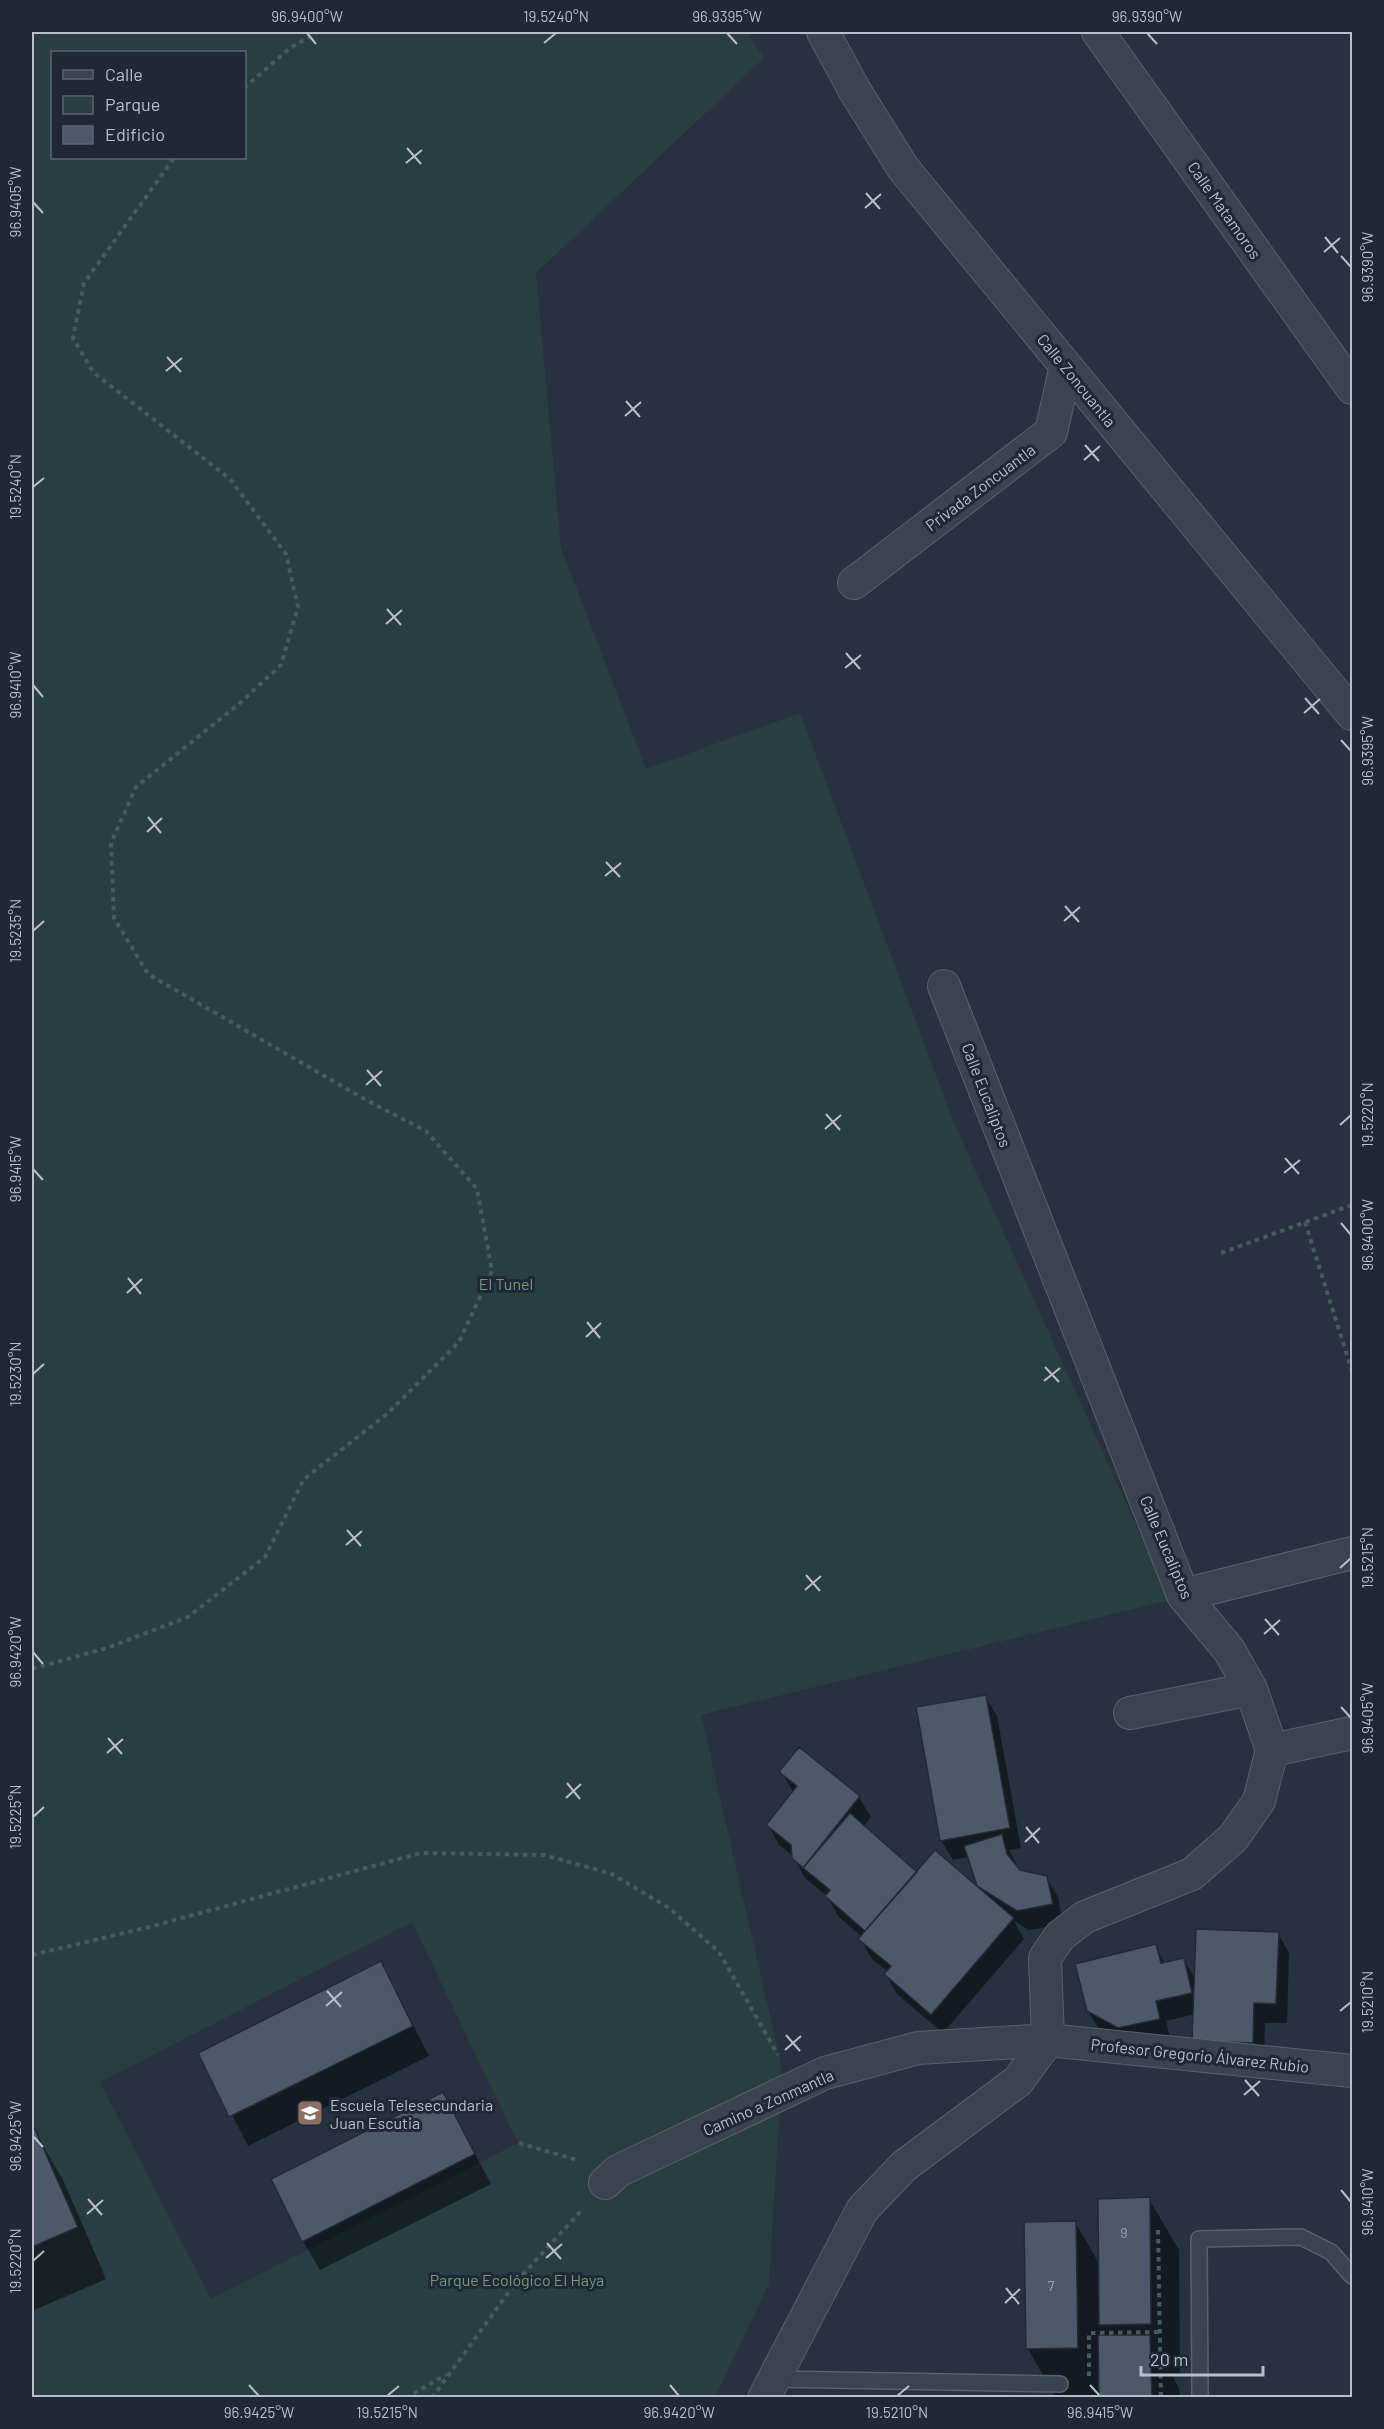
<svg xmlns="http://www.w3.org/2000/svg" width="1384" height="2429" viewBox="0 0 1384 2429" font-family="Barlow,sans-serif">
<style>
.green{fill:#293e41;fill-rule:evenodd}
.shadow{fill:#0007}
.building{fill:#4d5869;stroke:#222a37;stroke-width:1.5}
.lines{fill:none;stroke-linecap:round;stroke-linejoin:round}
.service-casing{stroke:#59616d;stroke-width:18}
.minor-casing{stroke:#59616d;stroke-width:34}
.path{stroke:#475b5e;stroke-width:4;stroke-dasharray:4.5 4.5;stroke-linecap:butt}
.service{stroke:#3b4350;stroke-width:15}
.minor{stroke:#3b4350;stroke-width:32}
.ticks{fill:none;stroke:#b8bfca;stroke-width:2}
.labels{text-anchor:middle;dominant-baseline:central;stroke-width:6;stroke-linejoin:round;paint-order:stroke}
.number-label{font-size:14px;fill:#9da5b2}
.street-label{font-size:16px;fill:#b8bfca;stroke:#202835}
.park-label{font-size:16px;fill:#709a7a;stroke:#202835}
.poi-label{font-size:16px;fill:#b8bfca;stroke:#202835;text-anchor:start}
.neatline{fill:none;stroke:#b8bfca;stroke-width:2}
.ticks-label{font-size:15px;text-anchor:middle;fill:#b8bfca}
</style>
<rect width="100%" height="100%" fill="#273140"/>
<!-- green -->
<path class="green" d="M32,32H747L764,58L536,273L561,548L646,769L800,713L954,1123L1170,1600L701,1715L782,2068L769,2284L715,2397L32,2398ZM52,52H244V158H52ZM412,1922L518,2143L211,2299L100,2082Z"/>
<!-- shadow -->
<path class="shadow" d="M985,1696L997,1716L1021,1848L1009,1850L1020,1871L1046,1877L1058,1897L1063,1924L1029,1930L1014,1921L1024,1939L943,2033L897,1994L886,1974L888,1972L872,1959L860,1939L862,1937L838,1916L827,1896L805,1878L792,1855L779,1845L768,1825L794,1793L781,1772L859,1797L871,1817L863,1827L917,1874L980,1891L969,1857L953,1860L941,1840Z
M1278,1933L1289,1953L1287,2023H1265L1264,2062L1205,2061L1195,2014L1166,2021L1170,2038L1100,2031L1088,2011L1155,1946L1165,1964L1184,1959L1196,1981Z
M381,1963L429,2056L248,2146L200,2053Z
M443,2094L491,2184L320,2270L303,2241Z
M34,2130L64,2182L106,2279L32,2311V2132Z
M1149,2199L1179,2250L1180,2375H1172L1179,2388L1180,2398H1056L1028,2349L1075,2222L1100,2265Z"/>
<!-- building -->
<path class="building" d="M986,1695L1010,1828L940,1841L916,1707Z
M799,1747L860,1796L803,1868L792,1858L791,1845L766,1825L797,1786L779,1772Z
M850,1813L917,1872L865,1931L825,1896L830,1890L803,1868Z
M1002,1834L1007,1854L1020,1870L1047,1876L1053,1904L1017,1911L977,1886L964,1846Z
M935,1850L1014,1918L931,2015L884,1974L891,1966L858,1939Z
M1196,1929L1279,1932L1276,2004L1254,2003L1253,2043L1192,2041Z
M1156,1944L1161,1963L1184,1958L1192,1993L1156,2001L1160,2019L1118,2028L1087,2011L1075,1964Z
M381,1961L413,2026L229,2117L198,2053Z
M443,2092L475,2154L302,2242L271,2179Z
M35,2129L78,2227L32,2247V2130Z
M1150,2197L1151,2324L1099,2325L1098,2199Z
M1076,2221L1078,2348L1026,2349L1024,2222Z
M1098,2335H1150L1152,2398H1099Z"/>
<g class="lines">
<defs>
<path id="service" d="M774,2379L1060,2384
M1200,2398L1199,2239L1301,2237L1331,2252L1352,2276"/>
<path id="minor" d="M823,32L855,91L903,168L1352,714
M1098,32L1352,388
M854,583L1051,432L1066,366
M944,986L1183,1595L1229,1650L1251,1689L1272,1750L1259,1801L1233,1838L1192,1874L1085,1917L1060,1936L1045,1958L1048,2040
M1183,1595L1352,1553
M1130,1713L1251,1689
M1272,1750L1352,1733
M605,2183L618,2171L825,2073L918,2048L1048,2040L1352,2071
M764,2398L862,2210L904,2166L1018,2081L1048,2040"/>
</defs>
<!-- service casing -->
<use href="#service" class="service-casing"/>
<!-- minor casing -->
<use href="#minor" class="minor-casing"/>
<!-- path -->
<path class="path" d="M244,88L290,48L318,32
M1305,1222L1352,1371
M1221,1253L1352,1205
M32,1669L107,1648L188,1617L265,1557L304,1479L387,1414L459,1342L492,1271L477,1189L426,1131L368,1101L148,974L114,918L111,843L136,787L240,703L281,665L298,607L286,554L230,479L93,372L73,338L84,283L174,158
M32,1955L149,1927L421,1853L544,1855L612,1874L669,1908L719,1952L778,2055
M519,2143L577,2160
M1158,2230L1161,2398
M1089,2376V2333L1160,2332
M406,2398L446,2375
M432,2398L516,2282L581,2211"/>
<!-- service -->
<use href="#service" class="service"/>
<!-- minor -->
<use href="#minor" class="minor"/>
</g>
<!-- ticks -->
<path class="ticks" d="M307,33L316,44M727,33L737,44M1147,33L1157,44M544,43L556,33M407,148L421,164M406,163L422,150M866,193L880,209M33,202L43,213M865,208L881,194M1325,237L1338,253M1324,252L1340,238M1341,256L1351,267M167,357L181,372M166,371L182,358M626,401L640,417M625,416L641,402M1085,445L1099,461M1084,460L1100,446M33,487L44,478M387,609L401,625M386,624L402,610M846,653L860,669M845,668L861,655M33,685L43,697M1305,698L1319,714M1304,713L1320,699M1341,740L1351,751M148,817L161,833M147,832L162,818M606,862L620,877M605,876L621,863M1065,906L1079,922M1064,921L1080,907M33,931L44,921M367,1070L381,1086M366,1085L382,1071M826,1114L840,1130M1340,1125L1351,1115M825,1129L841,1115M1285,1158L1299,1174M33,1169L43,1180M1284,1173L1300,1160M1341,1223L1351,1235M128,1278L141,1294M127,1293L142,1279M587,1322L600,1338M586,1337L601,1323M1045,1367L1059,1382M33,1374L44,1364M1044,1381L1060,1368M347,1530L361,1546M346,1545L362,1531M1340,1568L1351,1558M806,1575L820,1591M805,1590L821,1576M1265,1619L1279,1635M1264,1634L1280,1620M33,1652L43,1664M1341,1707L1351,1718M108,1738L122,1754M107,1753L123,1739M567,1783L580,1799M566,1798L581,1784M33,1817L44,1807M1026,1827L1039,1843M1025,1842L1040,1828M327,1991L341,2007M326,2006L342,1992M1340,2011L1351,2002M786,2035L800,2051M785,2050L801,2036M1245,2080L1259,2096M1244,2095L1260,2081M33,2136L43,2147M1341,2190L1351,2202M88,2199L102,2215M87,2214L103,2200M547,2243L561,2259M546,2258L562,2244M33,2261L44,2251M1006,2288L1019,2304M1005,2303L1020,2289M249,2385L259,2396M670,2385L679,2396M1090,2385L1100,2396M387,2396L399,2386M897,2396L909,2386"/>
<!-- icons -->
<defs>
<symbol id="school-square" viewBox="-11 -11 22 22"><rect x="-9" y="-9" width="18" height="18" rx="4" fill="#8d6e63" stroke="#202835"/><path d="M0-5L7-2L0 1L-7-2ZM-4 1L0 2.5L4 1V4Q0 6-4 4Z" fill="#fff"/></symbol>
</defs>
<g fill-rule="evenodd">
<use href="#school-square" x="295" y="2098" width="30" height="30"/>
</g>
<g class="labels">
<!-- number labels -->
<g class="number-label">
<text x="1124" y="2232">9</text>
<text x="1051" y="2285">7</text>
</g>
<!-- street labels -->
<g class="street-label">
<text transform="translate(1225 210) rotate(55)">Calle Matamoros</text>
<text transform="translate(1077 380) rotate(51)">Calle Zoncuantla</text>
<text transform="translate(980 487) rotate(-37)">Privada Zoncuantla</text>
<text transform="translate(987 1095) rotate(69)">Calle Eucaliptos</text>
<text transform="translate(1167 1547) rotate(67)">Calle Eucaliptos</text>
<text transform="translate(1200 2055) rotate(6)">Profesor Gregorio Álvarez Rubio</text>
<text transform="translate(768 2102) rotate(-24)">Camino a Zonmantla</text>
</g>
<!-- park labels -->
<g class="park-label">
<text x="506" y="1283">El Tunel</text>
<text x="517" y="2279">Parque Ecológico El Haya</text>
</g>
<!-- poi labels -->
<g class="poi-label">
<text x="330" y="2104">Escuela Telesecundaria<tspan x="330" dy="18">Juan Escutia</tspan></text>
</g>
</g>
<!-- border -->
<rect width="1384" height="2429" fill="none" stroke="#202835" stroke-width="66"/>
<!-- legend -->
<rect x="51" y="51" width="195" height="108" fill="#202835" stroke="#5d6471" stroke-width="1.5"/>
<rect x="63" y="70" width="30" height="9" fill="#3b4350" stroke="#5d6471" stroke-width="1.5"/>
<text x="105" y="81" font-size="18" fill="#b8bfca">Calle</text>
<rect x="63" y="96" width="30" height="18" fill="#293e41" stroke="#5d6471" stroke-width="1.5"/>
<text x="105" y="111" font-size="18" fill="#b8bfca">Parque</text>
<rect x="63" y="126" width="30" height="18" fill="#4d5869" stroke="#5d6471" stroke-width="1.5"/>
<text x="105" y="141" font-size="18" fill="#b8bfca">Edificio</text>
<!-- scale -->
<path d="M1141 2366v9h122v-9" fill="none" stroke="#b8bfca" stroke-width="3"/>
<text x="1150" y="2366" font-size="18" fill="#b8bfca" stroke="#202835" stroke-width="4.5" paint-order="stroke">20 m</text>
<rect x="33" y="33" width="1318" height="2363" class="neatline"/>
<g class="ticks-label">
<text x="307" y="22">96.9400°W</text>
<text x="556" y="22">19.5240°N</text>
<text x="727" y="22">96.9395°W</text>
<text x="1147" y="22">96.9390°W</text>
<text transform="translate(16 202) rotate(-90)" y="5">96.9405°W</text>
<text transform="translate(1368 267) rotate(-90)" y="5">96.9390°W</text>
<text transform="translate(16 487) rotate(-90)" y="5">19.5240°N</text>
<text transform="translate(16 685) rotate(-90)" y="5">96.9410°W</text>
<text transform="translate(1368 751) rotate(-90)" y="5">96.9395°W</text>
<text transform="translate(16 931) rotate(-90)" y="5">19.5235°N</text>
<text transform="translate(1368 1115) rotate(-90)" y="5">19.5220°N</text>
<text transform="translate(16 1169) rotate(-90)" y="5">96.9415°W</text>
<text transform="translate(1368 1235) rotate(-90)" y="5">96.9400°W</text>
<text transform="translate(16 1374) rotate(-90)" y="5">19.5230°N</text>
<text transform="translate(1368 1558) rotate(-90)" y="5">19.5215°N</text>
<text transform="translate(16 1652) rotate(-90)" y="5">96.9420°W</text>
<text transform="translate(1368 1718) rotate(-90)" y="5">96.9405°W</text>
<text transform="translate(16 1817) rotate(-90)" y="5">19.5225°N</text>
<text transform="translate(1368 2002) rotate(-90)" y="5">19.5210°N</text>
<text transform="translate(16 2136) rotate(-90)" y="5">96.9425°W</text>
<text transform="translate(1368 2202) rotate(-90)" y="5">96.9410°W</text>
<text transform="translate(16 2261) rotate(-90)" y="5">19.5220°N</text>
<text x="259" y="2418">96.9425°W</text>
<text x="387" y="2418">19.5215°N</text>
<text x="679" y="2418">96.9420°W</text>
<text x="897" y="2418">19.5210°N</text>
<text x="1100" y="2418">96.9415°W</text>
</g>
</svg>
